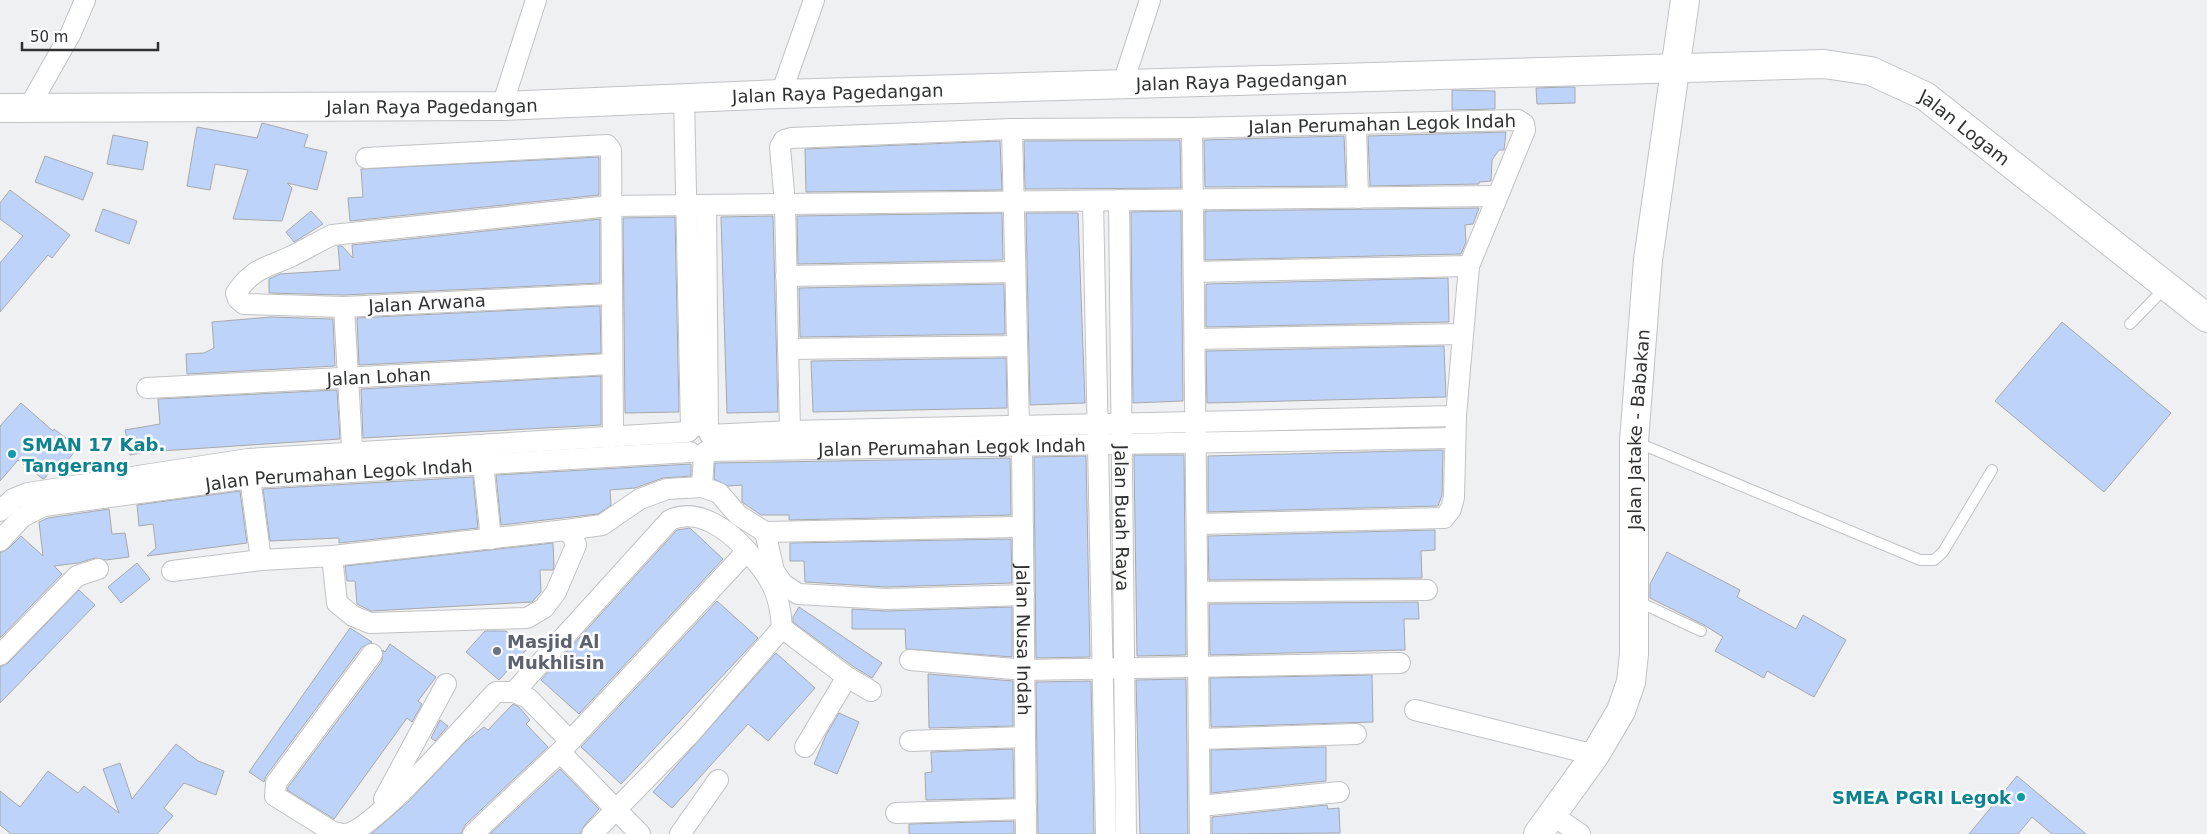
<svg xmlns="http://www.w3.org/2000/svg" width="2207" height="834" viewBox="0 0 2207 834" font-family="'DejaVu Sans',sans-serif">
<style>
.building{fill:#bed3fa;stroke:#a7a8aa}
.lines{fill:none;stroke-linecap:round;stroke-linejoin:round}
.lane-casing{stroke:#c1c2c4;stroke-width:12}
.street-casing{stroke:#c1c2c4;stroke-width:22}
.secondary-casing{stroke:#c1c2c4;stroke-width:30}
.lane{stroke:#fff;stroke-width:10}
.street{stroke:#fff;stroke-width:20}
.secondary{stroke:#fff;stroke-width:28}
.culture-dot{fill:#0f9aa8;stroke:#fdfdff;stroke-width:2}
.worship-dot{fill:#6b7280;stroke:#fdfdff;stroke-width:2}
.labels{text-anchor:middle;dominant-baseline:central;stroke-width:5;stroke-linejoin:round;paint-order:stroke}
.street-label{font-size:18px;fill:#303131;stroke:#fdfdff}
.culture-label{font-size:18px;font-weight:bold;fill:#0d838f;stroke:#fdfdff;text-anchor:start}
.worship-label{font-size:18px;font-weight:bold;fill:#5b616d;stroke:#fdfdff;text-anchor:start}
</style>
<rect width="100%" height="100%" fill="#eff0f2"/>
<!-- building -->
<path class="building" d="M1569,87H1575V103L1537,104L1536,88Z
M1452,90L1495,91V109L1452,110Z
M262,123L308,135L304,147L327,152L317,190L287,183L292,188L282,221L233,219L248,170L215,164L210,190L187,186L197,127L257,138Z
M1506,132L1504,150H1499L1492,160L1491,181L1479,182V184L1370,186L1368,136Z
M113,135L148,142L143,170L107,164Z
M1344,136L1346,186L1205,187L1204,140Z
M1180,140L1181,188L1025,189L1024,141Z
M1000,141L1002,190L806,192L805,149Z
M45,156L93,173L83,200L35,182Z
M599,157V195L350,221L348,198L363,197L361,169Z
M10,190L70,235L52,258L48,255L0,312V263L23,236L0,219V203Z
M1479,208L1473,224L1465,225L1466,242L1461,254L1205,260V211Z
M103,209L137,221L129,244L95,231Z
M311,211L323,224L294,242L286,232Z
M1181,211L1183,401L1133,403L1131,212Z
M1002,213L1003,260L798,264L797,216Z
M1026,213H1078L1085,403L1030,405Z
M773,216L778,412L727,413L721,217Z
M675,217L679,412L625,413L623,218Z
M600,219V283L344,295L269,293V279L280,274L340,270L338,246H342L353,258L352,245Z
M1448,278L1449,322L1206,327V284Z
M1004,284L1005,334L800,337L799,288Z
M600,306L601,353L359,365L357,318Z
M271,317L333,319L335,366L187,374L186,354L204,353L214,348L212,322Z
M2062,322L2171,413L2104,492L1995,401Z
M1444,346L1446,397L1207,403L1206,351Z
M1006,358L1007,408L813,412L811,361Z
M601,376V425L363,438L361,389Z
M337,390L340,439L146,452L130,455L125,430L160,424L158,399Z
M21,403L53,431L54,429L78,447L65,464L59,460L45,478L43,479L18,460L0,481V426Z
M1443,450L1442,495L1438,506L1208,512V456Z
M1134,455H1184L1186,655L1137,656Z
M1086,456L1090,657L1036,658L1034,457Z
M1010,458L1011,515L789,520V515H761L742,502V485L728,486L714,479L715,463Z
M691,464V476L663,478L635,488L610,490L611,505L598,514L501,525L496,475Z
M473,477L478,528L339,543V538L270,541L263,489Z
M240,491L247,543L147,556L156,548L153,524L139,526L137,505Z
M109,509L112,534L125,533L129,557L106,560L95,558L78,563L54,566L62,574L0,638V553L8,549L21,536L43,556L39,522L48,518Z
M690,528L723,559L579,714L541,680L677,530Z
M1435,530V550L1421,551L1422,578L1209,580L1208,536Z
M1011,539L1012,583L886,587L805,582L804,561H790V543Z
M553,543L554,566L553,570H540L541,592L532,602L371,611L357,604L355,581H347L345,566Z
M1667,552L1740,590L1737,597L1796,629L1803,615L1846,640L1814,697L1767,671L1764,678L1715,651L1723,637L1704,625L1650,598V584Z
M137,563L150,579L121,603L108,587Z
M79,590L95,605L0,703V667L8,663Z
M717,601L758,638L621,784L581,747Z
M1418,602L1419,619H1404L1405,650L1210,655L1209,604Z
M799,607L882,663L872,678L854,667L793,622V617Z
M1012,607V657L906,649L905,629H852V609L886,611Z
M350,628L372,642L362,647L266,776L264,782L249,772Z
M485,631H506L527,649L499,680L466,652Z
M390,644L436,677L418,701L422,704L412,722L407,718L334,819L287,790L288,787L382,661L383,650L385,652Z
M776,653L815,688L768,741L748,724L672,808L653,792Z
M928,674L1013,681V726L929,728Z
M1372,675L1373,722L1211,727L1210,678Z
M1186,679L1188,834H1140L1136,680Z
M1091,681L1094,834H1038L1036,682Z
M513,704L519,707L530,720L526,724L548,747L465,825L461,834H371L408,802L466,741L484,727L488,730Z
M839,713L859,722L837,774L814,764L826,735Z
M440,720L448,726L435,741L431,738Z
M176,744L198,761L224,771L216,795L184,783L164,808L173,816L157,834H11L0,825V791L20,807L48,771L78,793L84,786L119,813L103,769L120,763L132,799Z
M1326,747V781L1211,793V750Z
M1013,749L1014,798L926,800L925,773L932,772L931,752Z
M560,769L599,809L584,826L580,834H490Z
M2017,776L2086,834H2052L2032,817L2018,834H1969Z
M1327,805L1328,809L1339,808L1340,833L1212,834V817Z
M1014,821V834H909V824Z"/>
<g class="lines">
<defs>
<path id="lane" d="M2130,324L2166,287
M1636,442L1920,560H1934L1943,552L1992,470
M1637,601L1701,631"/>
<g id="street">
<path d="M1123,83L1150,0"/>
<path d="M781,94L814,0"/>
<path d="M684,97L691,429"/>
<path d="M502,106L536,0"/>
<path d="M29,107L71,33L85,0"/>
<path d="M1356,124L1358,198"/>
<path d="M1192,128L1200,834"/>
<path d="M1012,129L1019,426"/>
<path d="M366,158L607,145L611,150L613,437"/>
<path id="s1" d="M1119,200L1126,834"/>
<path d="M1093,201L1106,834"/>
<path d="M706,205L708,431"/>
<path d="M1194,272L1469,266"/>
<path d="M786,276L1015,272"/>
<path d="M611,294L344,307L244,304L238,299L236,293C252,269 265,268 290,257C304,250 318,242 332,235L610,206L1497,196"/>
<path d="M344,307L353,465"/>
<path d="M1195,339L1463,334"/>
<path d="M788,349L1017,346"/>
<path id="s2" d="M147,388L612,364"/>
<path id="s3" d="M790,431L785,204L780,147L784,140L791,138L1012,129L1192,128L1518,120L1524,124L1525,130L1469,266L1456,416L1454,497L1451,509L1444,518L1197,524"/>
<path d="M710,435L790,431L1456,416"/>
<path id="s4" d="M1022,446L1026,834"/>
<path id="s5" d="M707,451L1455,438"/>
<path d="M704,453L702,487L719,493L738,515L765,532L1023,527"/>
<path d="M483,463L491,539"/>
<path d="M250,478L261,560"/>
<path d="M0,511L13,499L28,493L248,459L688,432"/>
<path d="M566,530L602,525L640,499L667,489L702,487"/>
<path d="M765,532L774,571L783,584L798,594L886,599L1024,595"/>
<path id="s6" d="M0,541L22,517L44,506L250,478L690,452"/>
<path d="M172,571L261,560L332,556L566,530L573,537L576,545L556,592L544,608L527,618L370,623L353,616L337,603L332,556"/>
<path d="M1198,592L1427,590"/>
<path d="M0,655L77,576L98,569"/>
<path d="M910,660L1025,670L1400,663"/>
<path d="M514,692L670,520C698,507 729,530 747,551"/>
<path d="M1415,710L1595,755"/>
<path d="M1199,739L1356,734"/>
<path d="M910,741L1025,737"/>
<path d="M805,747L847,677"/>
<path d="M560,752L640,834"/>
<path d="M384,799L446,684"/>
<path d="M1200,806L1339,792"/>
<path d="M896,813L1026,809"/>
<path d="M1551,814L1580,834"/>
<path d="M343,834L333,832L275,796L276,783L372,654"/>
<path d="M346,834C375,829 470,719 496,692H514L528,698L570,741"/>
<path d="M473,834L560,752L747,551C771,577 780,593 782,628L847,677L871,691"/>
<path d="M592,834L690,734L782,628"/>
<path d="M680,834L718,780"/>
</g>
<g id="secondary">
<path id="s7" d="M0,108L502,106L781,94L1824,64L1871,71L1925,96L2207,318"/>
<path id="s8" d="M1538,834L1595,755L1621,711L1631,682L1634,654V441L1648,260L1685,0"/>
</g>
</defs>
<!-- lane casing -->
<use href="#lane" class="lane-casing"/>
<!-- street casing -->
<use href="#street" class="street-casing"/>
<!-- secondary casing -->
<use href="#secondary" class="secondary-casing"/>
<!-- lane -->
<use href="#lane" class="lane"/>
<!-- street -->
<use href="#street" class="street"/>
<!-- secondary -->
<use href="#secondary" class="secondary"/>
</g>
<!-- markers -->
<g class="culture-dot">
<circle cx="12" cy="454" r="5"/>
<circle cx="2021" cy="797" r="5"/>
</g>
<circle class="worship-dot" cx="497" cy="651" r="5"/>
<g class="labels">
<!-- street labels -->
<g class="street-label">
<text stroke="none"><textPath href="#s7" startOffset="1242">Jalan Raya Pagedangan</textPath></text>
<text stroke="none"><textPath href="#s7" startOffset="838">Jalan Raya Pagedangan</textPath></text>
<text stroke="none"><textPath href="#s7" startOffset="432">Jalan Raya Pagedangan</textPath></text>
<text stroke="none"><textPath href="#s3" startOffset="891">Jalan Perumahan Legok Indah</textPath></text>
<text stroke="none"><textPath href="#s7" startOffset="1982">Jalan Logam</textPath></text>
<text transform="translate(427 303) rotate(-3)">Jalan Arwana</text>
<text stroke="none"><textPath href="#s2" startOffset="232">Jalan Lohan</textPath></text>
<text stroke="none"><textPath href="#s8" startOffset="432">Jalan Jatake - Babakan</textPath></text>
<text stroke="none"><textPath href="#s5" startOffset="245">Jalan Perumahan Legok Indah</textPath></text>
<text stroke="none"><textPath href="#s6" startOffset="354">Jalan Perumahan Legok Indah</textPath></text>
<text stroke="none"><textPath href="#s1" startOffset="318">Jalan Buah Raya</textPath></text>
<text stroke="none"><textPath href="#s4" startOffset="194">Jalan Nusa Indah</textPath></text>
</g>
<!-- culture labels -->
<g class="culture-label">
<text x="22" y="444">SMAN 17 Kab.<tspan x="22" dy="21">Tangerang</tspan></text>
<text x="2011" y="797" text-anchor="end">SMEA PGRI Legok</text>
</g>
<!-- worship labels -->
<g class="worship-label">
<text x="507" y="641">Masjid Al<tspan x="507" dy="21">Mukhlisin</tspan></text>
</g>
</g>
<!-- scale -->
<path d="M22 42v8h136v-8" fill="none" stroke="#303131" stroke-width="2.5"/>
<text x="30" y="42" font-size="15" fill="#303131" stroke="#fdfdff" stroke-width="4" paint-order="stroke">50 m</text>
</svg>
